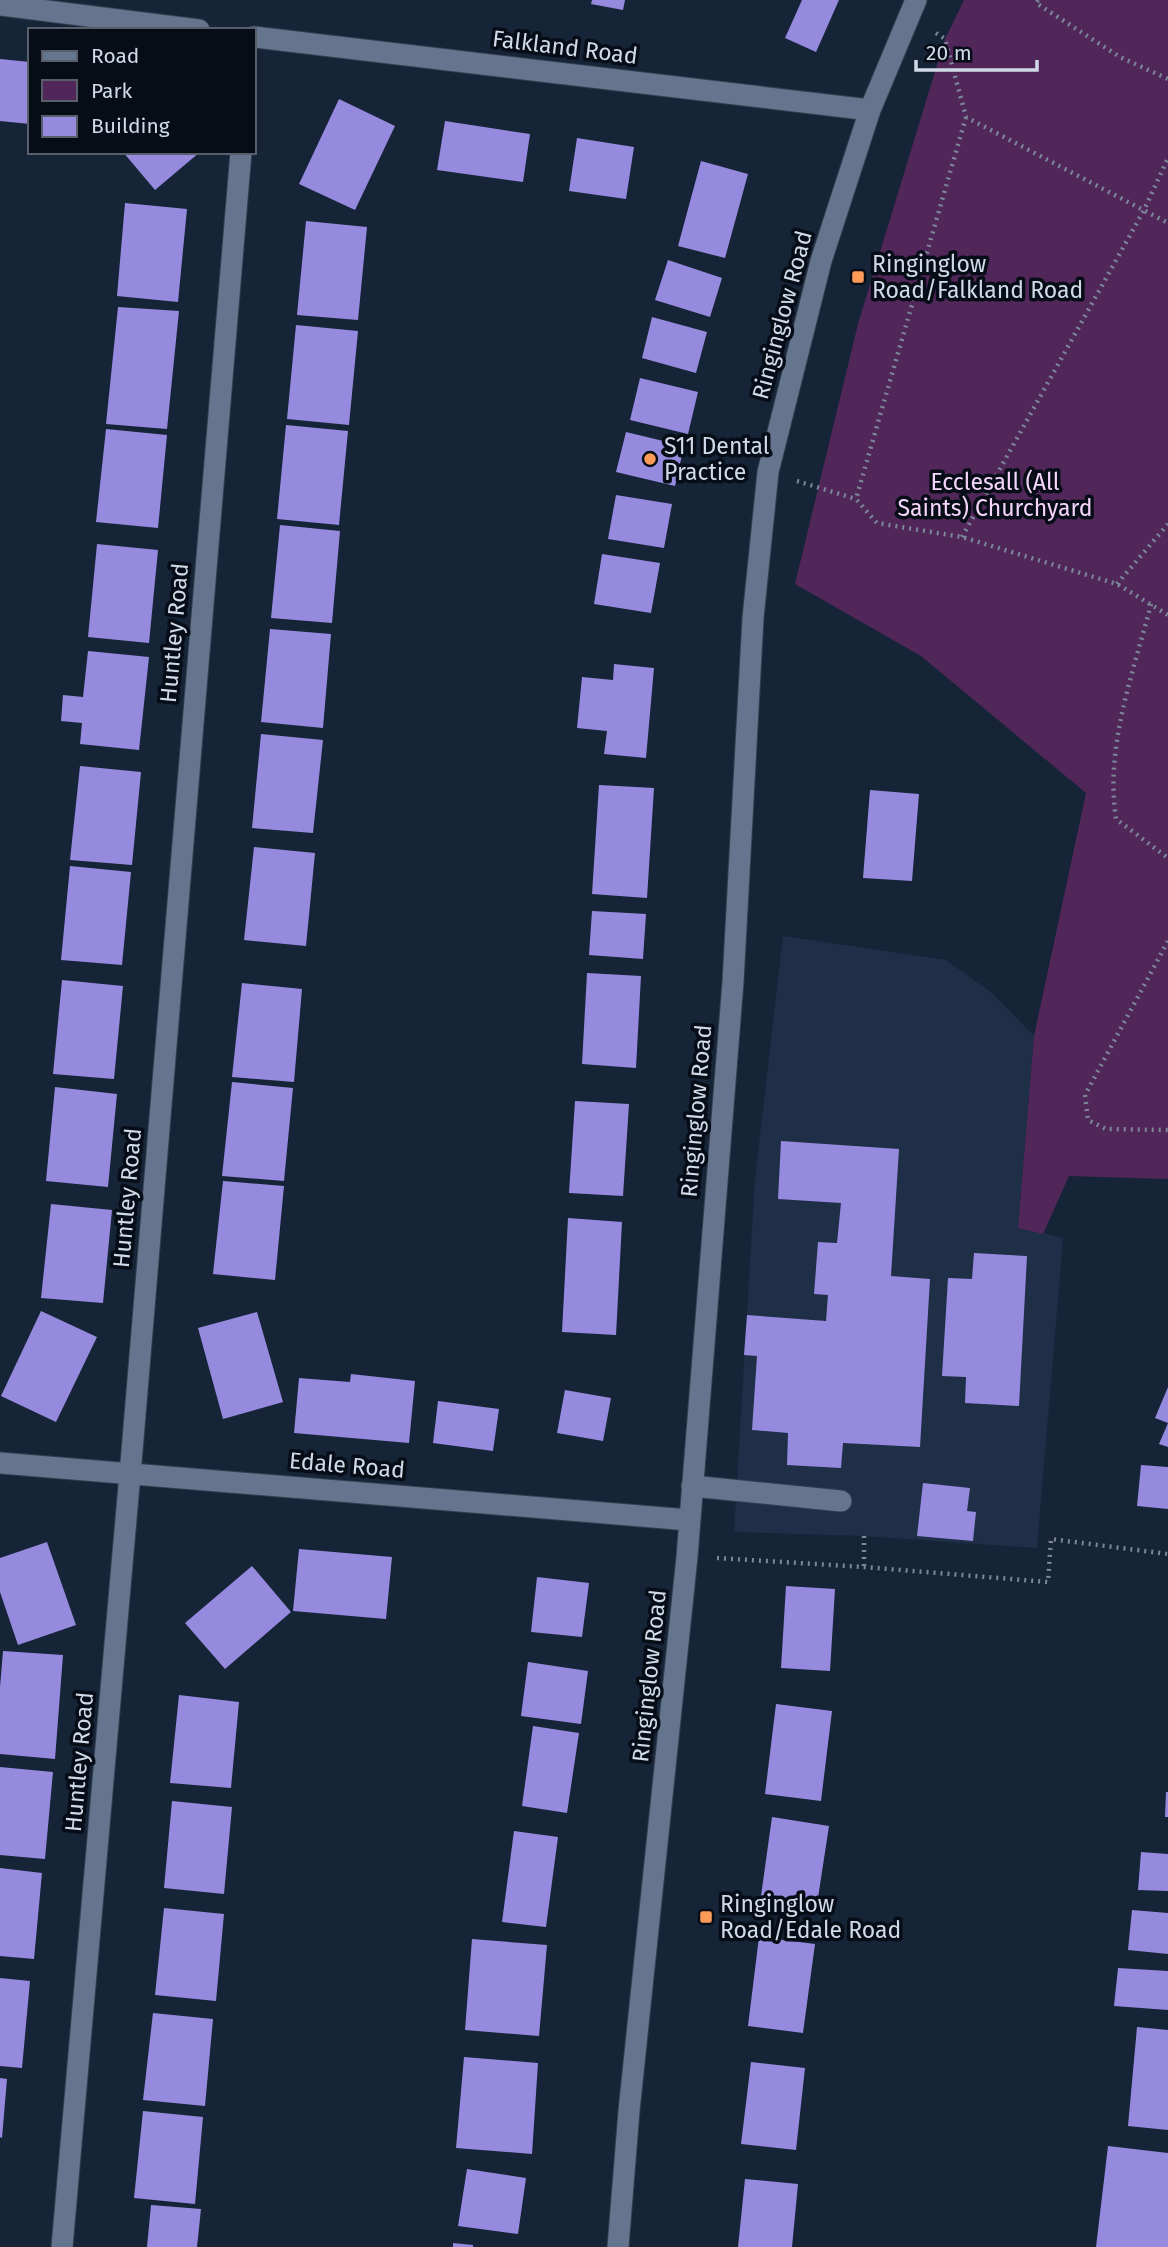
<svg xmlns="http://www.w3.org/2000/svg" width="1168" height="2247" viewBox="0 0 1168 2247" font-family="'Fira Sans',sans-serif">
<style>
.built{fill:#1f2f48}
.green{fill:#51275a}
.building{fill:#968ade}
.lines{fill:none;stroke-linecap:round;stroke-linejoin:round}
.minor-casing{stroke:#343d4e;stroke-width:23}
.path{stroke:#7c8798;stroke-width:4.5;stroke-dasharray:2 5;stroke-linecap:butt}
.minor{stroke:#64758d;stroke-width:21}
.poi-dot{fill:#fe9c57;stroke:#070d16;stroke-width:2.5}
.labels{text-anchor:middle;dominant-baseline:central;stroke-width:7;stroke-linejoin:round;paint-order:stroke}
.street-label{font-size:23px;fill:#d1dae8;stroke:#070d16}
.poi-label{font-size:23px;fill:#d1dae8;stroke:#070d16;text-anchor:start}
.park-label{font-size:23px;fill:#f5d5fb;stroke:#070d16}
</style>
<rect width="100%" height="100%" fill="#162438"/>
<!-- built -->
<path class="built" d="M783,936L946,960L992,993L1034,1036L1018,1227L1063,1238L1037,1548L864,1536L734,1532L755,1179Z"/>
<!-- green -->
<path class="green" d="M964,0H1168V1179L1069,1176L1043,1234L1018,1228L1034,1036L1086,793L921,656L795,584L858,324L945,39Z"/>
<!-- building -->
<path class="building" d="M592,0H625L623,10L591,4Z
M802,0H839L816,52L785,38Z
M0,59L30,62V124L0,121Z
M339,99L395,126L355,210L299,184Z
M445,121L530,134L523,182L437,170Z
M577,138L634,147L626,199L569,191Z
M123,152H200L155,190Z
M701,161L748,174L725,258L678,246Z
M125,203L187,209L178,302L117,296Z
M306,221L367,227L358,320L297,315Z
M668,260L722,278L710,317L655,300Z
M118,307L179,311L167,429L106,424Z
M652,317L707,332L696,373L642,358Z
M296,325L358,331L349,425L287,419Z
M640,378L698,392L688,434L630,420Z
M286,425L348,431L339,525L277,519Z
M106,429L167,435L158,528L96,522Z
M626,432L684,446L675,486L616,472Z
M616,495L672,504L664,548L608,539Z
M280,525L340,531L332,623L271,618Z
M97,544L158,550L149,643L88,637Z
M602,554L660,563L651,613L594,604Z
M270,629L331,634L323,728L261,722Z
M88,651L149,657L139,750L80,744L82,723L61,721L63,695L83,697Z
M614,664L654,668L646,758L604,754L607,731L577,728L582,677L613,680Z
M261,734L323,740L313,833L252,828Z
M80,766L141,772L132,865L70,860Z
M599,785L654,788L647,898L592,894Z
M870,790L919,794L912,881L863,878Z
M254,847L315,853L306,946L244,940Z
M70,866L131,872L122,965L61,960Z
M592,911L646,914L643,959L589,955Z
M587,973L641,976L636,1068L582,1064Z
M62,980L123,986L114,1079L53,1074Z
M242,983L302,989L294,1082L232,1077Z
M232,1082L293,1088L284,1181L222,1176Z
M55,1087L117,1094L108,1187L46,1181Z
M575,1101L629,1104L623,1196L569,1193Z
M781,1141L899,1149L891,1276L930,1279L920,1447L843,1443L841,1468L787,1465L788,1433L752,1430L757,1356L744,1355L747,1315L826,1321L828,1295L814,1294L818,1242L837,1243L841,1203L778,1199Z
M223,1181L284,1186L275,1280L213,1274Z
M51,1204L112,1210L103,1303L41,1298Z
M568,1218L622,1222L616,1335L562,1332Z
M974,1253L1027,1256L1019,1406L965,1403L966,1377L942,1376L948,1278L972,1279Z
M41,1311L97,1337L56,1422L1,1396Z
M257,1312L283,1402L223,1419L198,1328Z
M351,1374L415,1381L409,1443L294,1433L299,1378L350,1382Z
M1168,1387V1447L1159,1444L1168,1423L1155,1418Z
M565,1390L611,1398L603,1441L557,1433Z
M438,1401L499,1409L493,1451L433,1443Z
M1141,1465L1168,1467V1509L1137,1506Z
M923,1483L970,1488L967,1511L976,1512L973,1541L917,1536Z
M47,1542L76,1625L18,1645L0,1592V1558Z
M299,1549L392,1557L386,1619L293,1611Z
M252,1566L291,1612L225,1669L185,1623Z
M537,1577L589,1583L582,1637L531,1632Z
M786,1586L835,1589L830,1671L781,1668Z
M3,1651L63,1655L55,1759L0,1754V1687Z
M528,1662L588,1671L581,1724L521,1716Z
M179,1695L239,1702L231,1788L170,1783Z
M776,1704L832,1711L821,1801L765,1794Z
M533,1726L579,1733L567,1813L522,1806Z
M0,1767L53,1772L45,1859L0,1855Z
M1166,1792H1168V1817H1165Z
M172,1801L232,1807L224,1894L164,1888Z
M772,1817L829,1826L816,1911L760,1903Z
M514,1831L558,1837L546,1927L502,1922Z
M1141,1852L1168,1854V1891L1138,1890Z
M0,1868L42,1873L34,1959L0,1956Z
M164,1908L224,1914L216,2001L155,1995Z
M1132,1910L1168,1913V1954L1128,1950Z
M759,1937L815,1944L803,2033L748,2026Z
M472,1939L547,1945L539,2036L465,2030Z
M1118,1968L1168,1971V2010L1114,2006Z
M0,1978L30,1981L22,2068L0,2066Z
M153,2013L213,2019L205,2106L143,2100Z
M1137,2027L1168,2030V2130L1128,2126Z
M464,2057L538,2063L532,2154L456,2148Z
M751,2062L805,2068L796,2150L741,2144Z
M0,2078L7,2079L2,2138L0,2137Z
M143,2111L203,2117L195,2204L134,2198Z
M1108,2146L1168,2153V2247H1096Z
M467,2169L526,2178L518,2234L458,2226Z
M745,2179L798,2184L792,2247H738Z
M151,2205L201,2209L197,2247H147Z
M453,2243L473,2245V2247H453Z"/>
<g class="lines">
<defs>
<path id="minor" d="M0,5L199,30
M254,37L870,110
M0,1463L689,1520
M692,1486L841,1501
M62,2247L132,1451L241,152
M618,2247L629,2111L687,1557L733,982L753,618L768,472L821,261L870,110L916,0"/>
</defs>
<!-- minor casing -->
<use href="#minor" class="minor-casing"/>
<!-- path -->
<path class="path" d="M1038,0L1036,3L1120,57L1168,79
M936,33L945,39L966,117L1168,223
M966,117L856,499L877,523L962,537L1117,584L1168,615
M797,481L856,499
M962,537L1144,210L1168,158
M1117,584L1168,524
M1151,604C1133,674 1105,746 1116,819L1168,858
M1168,941L1085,1095L1088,1120L1106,1129L1168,1130
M864,1536V1567
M717,1558L864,1567L1048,1582L1051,1539L1168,1554"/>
<!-- minor -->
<use href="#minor" class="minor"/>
</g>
<!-- markers -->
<g class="poi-dot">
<rect x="851" y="270" width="14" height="14" rx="3.5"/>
<circle cx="650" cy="459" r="7"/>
<rect x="699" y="1910" width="14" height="14" rx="3.5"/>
</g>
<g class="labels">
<!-- street labels -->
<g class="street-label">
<text transform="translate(565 47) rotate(7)">Falkland Road</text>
<text transform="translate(782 315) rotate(-75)">Ringinglow Road</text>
<text transform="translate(174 633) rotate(-85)">Huntley Road</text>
<text transform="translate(696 1111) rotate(-85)">Ringinglow Road</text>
<text transform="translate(127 1198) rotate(-85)">Huntley Road</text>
<text transform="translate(347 1465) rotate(5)">Edale Road</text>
<text transform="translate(649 1676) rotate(-84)">Ringinglow Road</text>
<text transform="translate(79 1762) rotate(-85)">Huntley Road</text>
</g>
<!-- poi labels -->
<g class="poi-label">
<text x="872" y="264">Ringinglow<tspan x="872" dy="26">Road/Falkland Road</tspan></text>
<text x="664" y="446">S11 Dental<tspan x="664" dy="26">Practice</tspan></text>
<text x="720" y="1904">Ringinglow<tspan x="720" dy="26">Road/Edale Road</tspan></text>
</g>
<!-- park labels -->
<g class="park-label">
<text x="995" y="482">Ecclesall (All<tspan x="995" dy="26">Saints) Churchyard</tspan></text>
</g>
</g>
<!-- legend -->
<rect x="28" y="28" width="228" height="126" fill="#070d16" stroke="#585f6a" stroke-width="2"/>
<rect x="42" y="51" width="35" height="10" fill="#64758d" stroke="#585f6a" stroke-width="2"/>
<text x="91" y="63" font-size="21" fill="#d1dae8">Road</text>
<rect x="42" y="80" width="35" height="21" fill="#51275a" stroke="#585f6a" stroke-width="2"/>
<text x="91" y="98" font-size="21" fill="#d1dae8">Park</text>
<rect x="42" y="116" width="35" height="21" fill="#968ade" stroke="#585f6a" stroke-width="2"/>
<text x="91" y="133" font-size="21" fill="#d1dae8">Building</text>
<!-- scale -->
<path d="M916 60v10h121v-10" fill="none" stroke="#d1dae8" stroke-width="3.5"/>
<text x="926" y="60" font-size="21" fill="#d1dae8" stroke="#070d16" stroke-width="5" paint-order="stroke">20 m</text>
</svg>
